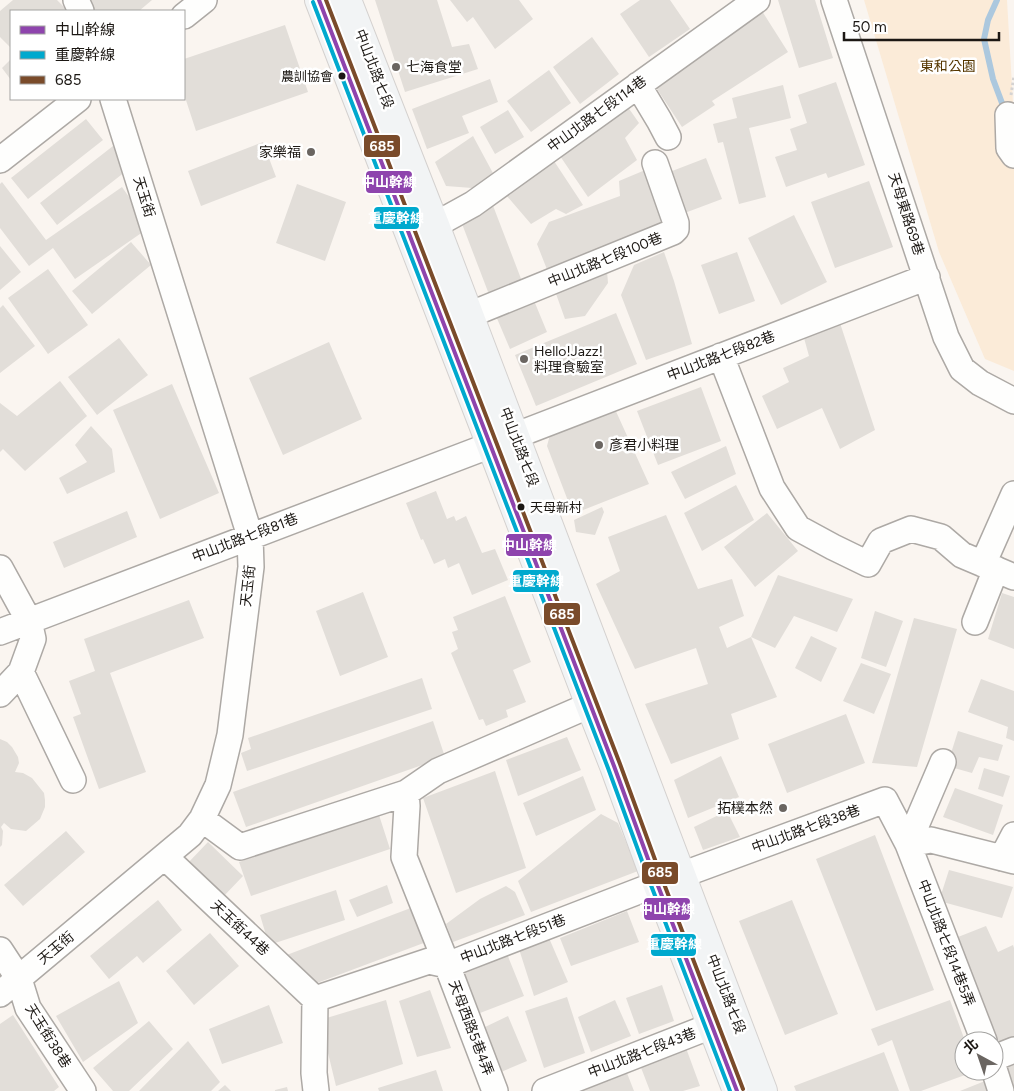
<svg xmlns="http://www.w3.org/2000/svg" width="1014" height="1091" viewBox="0 0 1014 1091" font-family="Figtree,'Noto Sans TC',sans-serif">
<style>
.green{fill:#fbebd8}
.lines{fill:none;stroke-linecap:round;stroke-linejoin:round}
.stream{stroke:#acc8de;stroke-width:6}
.building{fill:#e2ded9}
.minor-casing{stroke:#ada9a5;stroke-width:28}
.major-casing{stroke:#d4d1cf;stroke-width:30}
.path{stroke:#d5d3d2;stroke-width:3;stroke-dasharray:2.5 2.5;stroke-linecap:butt}
.minor{stroke:#fefefd;stroke-width:25}
.major{stroke:#f2f4f5;stroke-width:28}
.bus-1-casing{stroke:#fff;stroke-width:8}
.bus-2-casing{stroke:#fff;stroke-width:8}
.bus-3-casing{stroke:#fff;stroke-width:8}
.bus-1{stroke:#8e44ad;stroke-width:4}
.bus-2{stroke:#00a9ce;stroke-width:4}
.bus-3{stroke:#7a4b2a;stroke-width:4}
.poi-dot{fill:#6a6561;stroke:#fff;stroke-width:2}
.bus-dot{fill:#1c1814;stroke:#fff;stroke-width:2}
.labels{text-anchor:middle;dominant-baseline:central;stroke-width:5;stroke-linejoin:round;paint-order:stroke}
.bus-label{font-size:13px;fill:#1c1814;stroke:#fff;text-anchor:end}
.park-label{font-size:14px;fill:#563700;stroke:#fff}
.poi-label{font-size:14px;fill:#1c1814;stroke:#fff;text-anchor:start}
.street-label{font-size:14px;fill:#1c1814;stroke:#fff}
.line-badge{stroke:#fff;stroke-width:2}
.badge-label{font-size:14px;text-anchor:middle;font-weight:bold;fill:#fff}
</style>
<rect width="100%" height="100%" fill="#faf5f0"/>
<!-- green -->
<path class="green" d="M864,0H1007L1014,120V371L985,359L939,252Z"/>
<g class="lines">
<!-- stream -->
<path class="stream" d="M997,0L988,20L984,39L993,79L1002,103V112"/>
</g>
<!-- building -->
<path class="building" d="M13,0H57L66,9L67,11H11V48L0,37V11Z
M84,0H152L139,11H94Z
M375,0H437L452,47L469,44L478,69L405,92Z
M450,0H519L533,19L495,49L473,17L467,22Z
M640,0H670L690,29L649,57L620,14Z
M778,0H815L833,58L799,68Z
M762,11L788,52L712,101L715,105L682,127L653,83Z
M285,25L308,92L196,131L184,94V59Z
M592,37L619,74L580,104L553,67Z
M11,59V80L2,68Z
M549,70L571,103L531,132L507,101Z
M490,79L498,102L462,116L469,133L427,149L412,109Z
M836,82L865,165L828,178L826,173L786,187L775,157L797,150L790,129L807,123L798,95Z
M783,85L791,118L749,128L766,197L739,204L723,142L718,143L713,124L737,118L732,98Z
M623,100L639,123L625,138L637,160L588,197L560,156Z
M508,110L524,137L495,154L480,127Z
M86,119L103,140L28,199L11,178Z
M473,136L494,175L472,188L446,186L435,162Z
M263,142L276,177L201,206L188,171Z
M113,146L130,168L57,225L40,203Z
M706,158L722,199L682,214L667,173Z
M554,161L583,205L566,214L556,209L531,224L506,195Z
M650,168L665,224L548,272L537,244L549,222L620,196L619,181Z
M869,181L893,247L835,268L811,202Z
M2,182L46,240L122,187L150,227L75,279L53,248L29,266L0,228V184Z
M297,184L346,202L325,261L276,243Z
M492,203L523,284L490,297L459,216Z
M794,215L827,282L781,305L748,238Z
M131,242L151,265L92,314L72,291Z
M0,246L21,272L0,290Z
M664,252L674,281L692,344L646,360L621,295L634,265Z
M737,252L755,301L719,314L701,265Z
M48,269L88,325L48,354L8,298Z
M607,271L608,283L585,316L565,319L555,291Z
M541,286L547,297L535,303L547,332L510,349L493,309Z
M3,305L35,346L0,373V308Z
M616,313L637,364L536,406L515,355Z
M840,323L875,430L840,449L822,408L777,429L762,396L789,382L783,368L809,356L804,338Z
M119,338L148,375L97,415L68,377Z
M329,342L362,419L283,455L249,378Z
M60,381L87,416L25,471L3,449L0,452V403L17,416Z
M172,384L219,493L160,519L113,410Z
M701,387L721,441L658,465L637,411Z
M614,407L649,484L573,514L547,446L551,431Z
M91,426L112,449L115,472L67,494L59,478L87,462L75,445Z
M726,446L736,474L685,499L671,472Z
M736,485L754,520L702,551L684,513Z
M436,491L447,519L454,516L456,521L466,516L482,553L495,549L508,580L472,595L459,563L448,568L445,559L434,564L423,539L421,540L406,503Z
M602,507L604,512L595,535L576,532L574,520Z
M127,511L137,537L64,568L53,542Z
M767,513L798,551L755,587L724,547Z
M666,515L698,589L732,579L744,616L719,627L727,648L751,637L777,697L731,714L739,739L671,764L645,704L708,684L696,648L635,669L596,584L620,571L608,537Z
M778,575L853,599L837,632L794,616L775,648L751,637Z
M363,592L388,657L340,676L316,611Z
M1002,593L1014,597V649L988,639Z
M505,596L531,662L513,670L526,702L506,710L508,717L486,726L483,719L479,720L451,653L458,649L452,632L458,630L453,617Z
M189,600L204,638L110,673L146,772L99,789L73,717L81,714L69,681L95,671L84,639Z
M875,611L903,621L886,667L861,658Z
M914,618L957,629L917,767L872,763Z
M811,636L837,648L821,682L795,668Z
M861,663L891,674L874,714L843,701Z
M422,678L432,709L247,771L241,753L251,749L248,738Z
M981,679L1014,691V741L1006,738L1008,727L968,712Z
M846,714L865,763L787,793L768,744Z
M433,721L445,757L246,827L233,792Z
M958,731L1003,745L998,761L979,757L972,773L947,766Z
M567,737L581,770L518,796L506,760Z
M0,739L7,742L12,747L18,757L19,763L15,772L23,773L32,778L44,793L45,800V807L40,819L26,831L11,829L4,823L1,827L3,831L2,845L0,847Z
M721,756L739,797L688,818L674,780Z
M984,768L1010,776L1003,797L978,789Z
M495,771L526,868L456,893L423,798Z
M583,776L596,810L536,836L523,803Z
M955,788L1003,805L993,835L943,817Z
M727,811L740,837L703,850L694,827Z
M601,814L618,823L638,871L531,912L518,881Z
M379,815L390,849L251,896L239,862Z
M66,831L85,852L23,906L4,885Z
M875,835L934,990L876,1011L816,859Z
M208,842L243,876L222,898L186,865Z
M949,870L1013,887L1002,918L939,901Z
M387,885L393,903L357,917L349,900Z
M506,886L515,892L525,915L453,942L446,924L480,899Z
M336,890L345,920L269,945L260,915Z
M158,900L182,930L143,963L137,956L109,979L90,956Z
M792,900L838,1014L785,1035L739,921Z
M416,906L429,941L309,986L284,956Z
M627,911L639,942L571,966L560,938Z
M986,926L998,952L1013,945L1014,948V1039L996,1046L958,937Z
M210,933L239,966L194,1005L166,971Z
M549,938L568,982L534,996L519,949Z
M505,949L524,996L480,1013L462,968Z
M119,981L138,1023L83,1062L56,1016Z
M662,985L674,1021L639,1034L626,998Z
M430,990L451,1048L417,1057L399,1001Z
M567,997L585,1053L544,1068L525,1011Z
M386,1000L403,1064L336,1086L320,1020Z
M615,1000L631,1036L591,1052L578,1017Z
M950,1000L965,1041H964V1071H976L921,1091H910L892,1040L878,1046L871,1029Z
M269,1005L283,1043L222,1064L209,1029Z
M13,1015L59,1087L54,1091H0V1024Z
M508,1016L527,1061L501,1072L483,1028Z
M149,1021L173,1049L129,1091H113L93,1068Z
M188,1041L220,1082L211,1091H139Z
M686,1048L700,1086L683,1091H650L640,1065Z
M884,1052L899,1091H796L794,1086Z
M1014,1062V1091H1012L1001,1065Z
M625,1068L634,1091H566Z
M436,1070L443,1091H379L378,1088Z
M985,1081L989,1091H960Z
M225,1085L231,1091H218Z
M287,1087L288,1091H275V1090Z"/>
<g class="lines">
<defs>
<path id="minor" d="M76,0L81,11
M834,0L946,337L962,369L980,383L1014,401
M184,16L204,0
M638,85L659,120L668,137
M1008,115L1009,148L1014,155
M0,160L78,99
M435,225L473,204L757,0
M469,315L673,232L676,229V223L655,163
M721,356L772,488L798,528L833,547L868,564L881,541L911,529L941,537L962,555L1014,577
M983,564L1014,494
M0,568L29,621L33,639L21,672L0,694
M975,622L996,569
M0,632L491,445L927,277
M21,672L73,780
M406,793L407,806L404,857L447,965L495,1091
M202,819L240,847L406,793L438,771L590,705
M908,844L931,840L1014,861
M908,844L943,762
M165,857L315,999
M1002,858L1014,835
M0,950L19,979L28,1008L83,1091
M0,994L190,835L202,819L218,785L230,735L251,567L250,536L113,99
M315,999L429,961L447,965L657,884L885,800L908,844L984,1041
M315,999L314,1073L316,1091
M994,1058L1014,1050
M994,1069L1001,1091
M545,1091L711,1026"/>
<path id="major" d="M319,0L491,445L590,705L614,766L655,878L737,1091
M347,0L435,225L763,1091"/>
</defs>
<!-- minor casing -->
<use href="#minor" class="minor-casing"/>
<!-- major casing -->
<use href="#major" class="major-casing"/>
<!-- path -->
<path class="path" d="M1011,95L1014,76"/>
<!-- minor -->
<use href="#minor" class="minor"/>
<!-- major -->
<use href="#major" class="major"/>
<defs>
<path id="bus-1" d="M319,0L614,766L655,878L737,1091"/>
<path id="bus-2" d="M313,2L608,768L649,880L730,1091"/>
<path id="bus-3" d="M326,0L620,764L661,876L743,1089"/>
</defs>
<!-- bus-1 casing -->
<use href="#bus-1" class="bus-1-casing"/>
<!-- bus-2 casing -->
<use href="#bus-2" class="bus-2-casing"/>
<!-- bus-3 casing -->
<use href="#bus-3" class="bus-3-casing"/>
<!-- bus-1 -->
<use href="#bus-1" class="bus-1"/>
<!-- bus-2 -->
<use href="#bus-2" class="bus-2"/>
<!-- bus-3 -->
<use href="#bus-3" class="bus-3"/>
</g>
<!-- markers -->
<g class="poi-dot">
<circle cx="396" cy="67" r="5"/>
<circle cx="311" cy="152" r="5"/>
<circle cx="524" cy="359" r="5"/>
<circle cx="599" cy="445" r="5"/>
<circle cx="783" cy="808" r="5"/>
</g>
<g class="bus-dot">
<circle cx="342" cy="76" r="4.5"/>
<circle cx="521" cy="507" r="4.5"/>
</g>
<g class="labels">
<!-- bus labels -->
<g class="bus-label">
<text x="333" y="76">農訓協會</text>
<text x="530" y="507" text-anchor="start">天母新村</text>
</g>
<!-- park labels -->
<g class="park-label">
<text x="948" y="66">東和公園</text>
</g>
<!-- poi labels -->
<g class="poi-label">
<text x="406" y="67">七海食堂</text>
<text x="301" y="152" text-anchor="end">家樂福</text>
<text x="534" y="351">Hello!Jazz!<tspan x="534" dy="16">料理食驗室</tspan></text>
<text x="609" y="445">彥君小料理</text>
<text x="773" y="808" text-anchor="end">拓樸本然</text>
</g>
<!-- street labels -->
<g class="street-label">
<text transform="translate(374 69) rotate(69)">中山北路七段</text>
<text transform="translate(597 114) rotate(-36)">中山北路七段114巷</text>
<text transform="translate(144 197) rotate(73)">天玉街</text>
<text transform="translate(906 214) rotate(72)">天母東路69巷</text>
<text transform="translate(605 260) rotate(-22)">中山北路七段100巷</text>
<text transform="translate(721 356) rotate(-21)">中山北路七段82巷</text>
<text transform="translate(519 447) rotate(69)">中山北路七段</text>
<text transform="translate(245 538) rotate(-21)">中山北路七段81巷</text>
<text transform="translate(248 586) rotate(-84)">天玉街</text>
<text transform="translate(806 829) rotate(-20)">中山北路七段38巷</text>
<text transform="translate(240 928) rotate(43)">天玉街44巷</text>
<text transform="translate(513 939) rotate(-21)">中山北路七段51巷</text>
<text transform="translate(946 943) rotate(69)">中山北路七段14巷5弄</text>
<text transform="translate(56 948) rotate(-40)">天玉街</text>
<text transform="translate(726 994) rotate(69)">中山北路七段</text>
<text transform="translate(471 1028) rotate(69)">天母西路5巷4弄</text>
<text transform="translate(48 1036) rotate(58)">天玉街38巷</text>
<text transform="translate(642 1053) rotate(-21)">中山北路七段43巷</text>
</g>
</g>
<g class="line-badge">
<rect x="363" y="134" width="38" height="24" rx="5" fill="#7a4b2a"/>
<rect x="365" y="170" width="48" height="24" rx="5" fill="#8e44ad"/>
<rect x="373" y="206" width="47" height="24" rx="5" fill="#00a9ce"/>
<rect x="505" y="533" width="48" height="24" rx="5" fill="#8e44ad"/>
<rect x="512" y="569" width="48" height="24" rx="5" fill="#00a9ce"/>
<rect x="543" y="602" width="38" height="24" rx="5" fill="#7a4b2a"/>
<rect x="641" y="861" width="38" height="24" rx="5" fill="#7a4b2a"/>
<rect x="643" y="897" width="48" height="24" rx="5" fill="#8e44ad"/>
<rect x="650" y="933" width="47" height="24" rx="5" fill="#00a9ce"/>
</g>
<g class="badge-label">
<text x="382" y="151">685</text>
<text x="389" y="187">中山幹線</text>
<text x="396" y="223">重慶幹線</text>
<text x="529" y="550">中山幹線</text>
<text x="536" y="586">重慶幹線</text>
<text x="562" y="619">685</text>
<text x="660" y="877">685</text>
<text x="667" y="914">中山幹線</text>
<text x="674" y="949">重慶幹線</text>
</g>
<!-- legend -->
<rect x="10" y="10" width="175" height="90" fill="#ffffff" stroke="#a4a3a1"/>
<rect x="20" y="26" width="25" height="8" fill="#8e44ad" stroke="#a4a3a1"/>
<text x="55" y="35" font-size="15" fill="#1c1814">中山幹線</text>
<rect x="20" y="51" width="25" height="8" fill="#00a9ce" stroke="#a4a3a1"/>
<text x="55" y="60" font-size="15" fill="#1c1814">重慶幹線</text>
<rect x="20" y="76" width="25" height="8" fill="#7a4b2a" stroke="#a4a3a1"/>
<text x="55" y="85" font-size="15" fill="#1c1814">685</text>
<!-- north arrow -->
<g transform="translate(979 1056) rotate(320)"><circle r="24" fill="#ffffff" stroke="#a4a3a1"/>
<path d="M0-4L9 19L0 12L-9 19Z" fill="#6a6561"/>
<text y="-8" font-size="14" font-weight="bold" text-anchor="middle" fill="#1c1814">北</text>
</g>
<!-- scale -->
<path d="M844 32v8h155v-8" fill="none" stroke="#1c1814" stroke-width="2.5"/>
<text x="852" y="32" font-size="15" fill="#1c1814" stroke="#ffffff" stroke-width="4" paint-order="stroke">50 m</text>
</svg>
